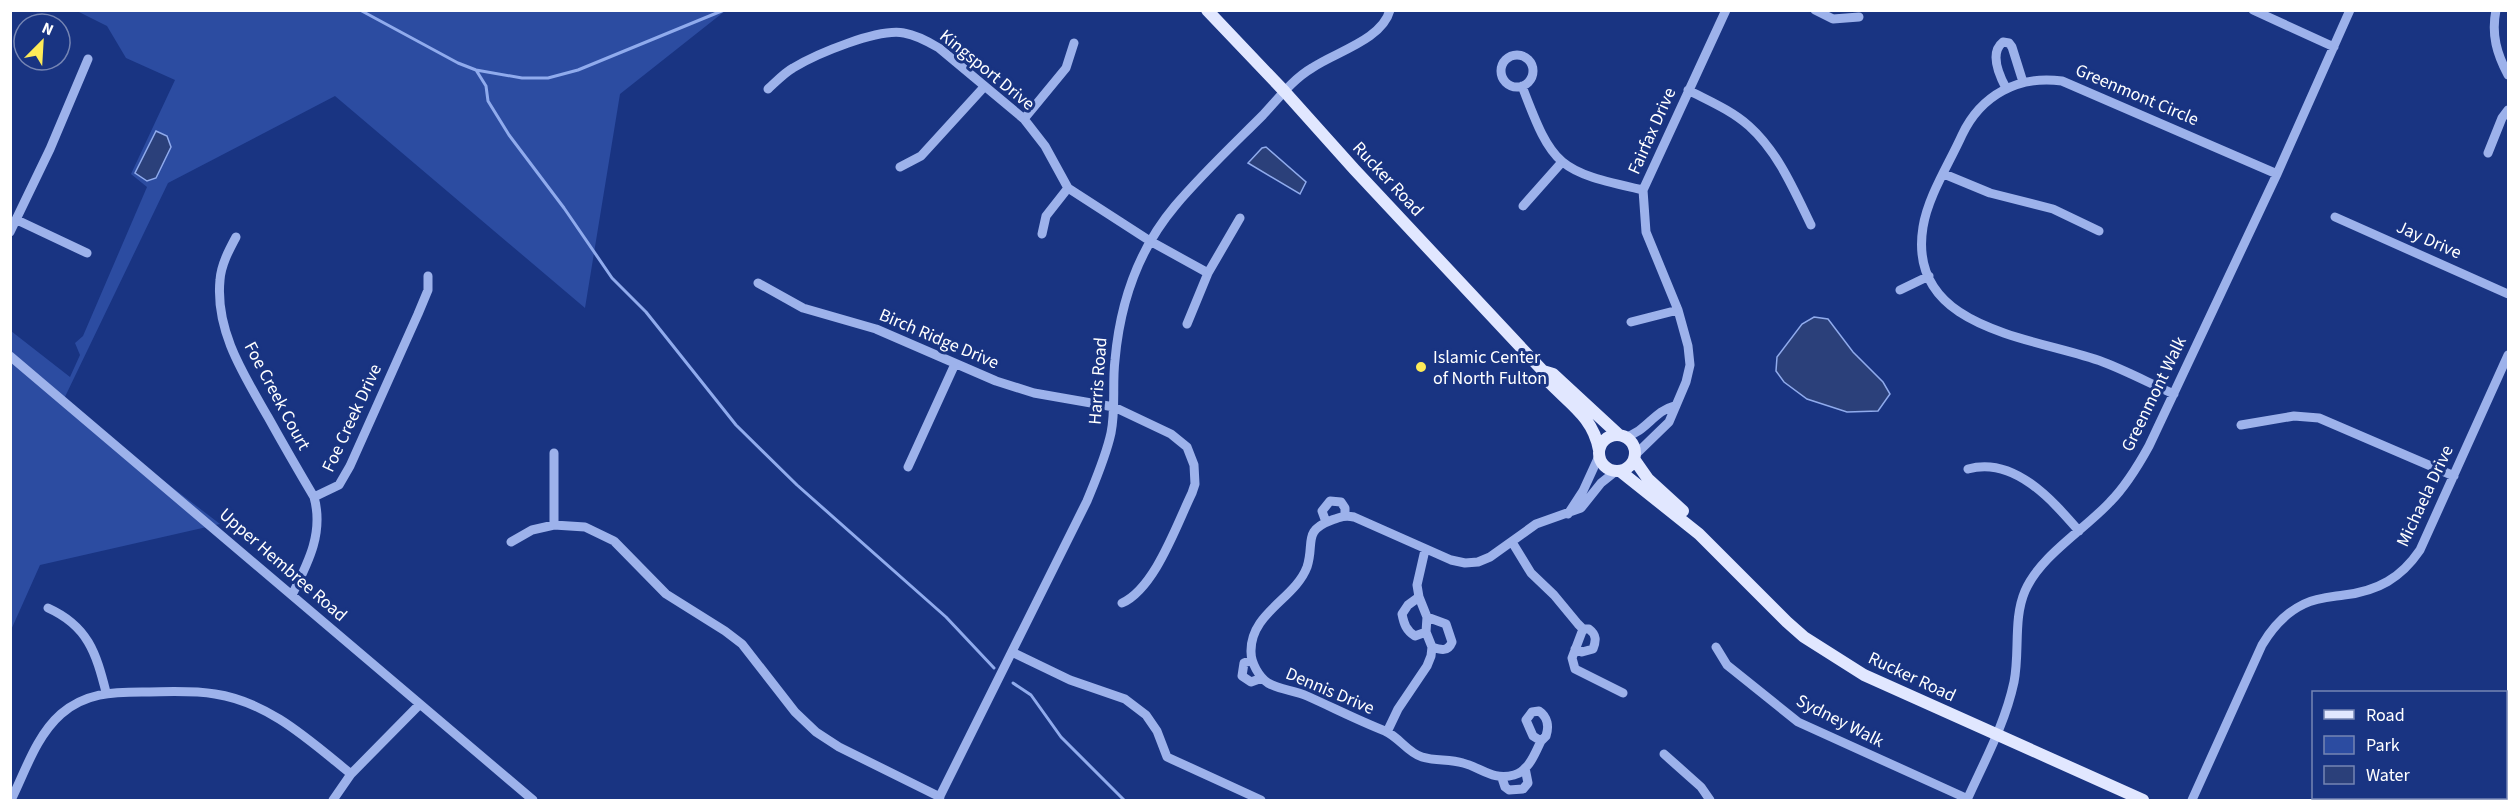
<svg xmlns="http://www.w3.org/2000/svg" width="2519" height="811" viewBox="0 0 2519 811" font-family="'Source Sans 3',sans-serif">
<style>
.green{fill:#2c4ca1}
.water{fill:#2b407a;stroke:#90abed;stroke-width:1.5}
.lines{fill:none;stroke-linecap:round;stroke-linejoin:round}
.stream{stroke:#90abed;stroke-width:3}
.minor{stroke:#9db2eb;stroke-width:9}
.major{stroke:#e1e7ff;stroke-width:12}
.poi-dot{fill:#feeb58;stroke:#193482;stroke-width:2}
.labels{text-anchor:middle;dominant-baseline:central;stroke-width:6;stroke-linejoin:round;paint-order:stroke}
.street-label{font-size:18px;fill:#fff;stroke:#193482}
.poi-label{font-size:18px;fill:#fff;stroke:#193482;text-anchor:start}
</style>
<rect width="100%" height="100%" fill="#193482"/>
<!-- green -->
<path class="green" d="M77,11H725L620,94L585,308L335,96L168,183L62,403L220,524L40,565L11,630V331L70,377L80,355L75,343L83,336L147,187L131,174L175,80L126,58L107,26Z"/>
<!-- water -->
<path class="water" d="M156,131L167,136L171,147L156,178L147,181L135,173Z
M1266,147L1306,182L1300,194L1248,163L1262,148Z
M1814,317L1828,319L1853,352L1883,382L1890,394L1878,411L1847,412L1807,399L1784,382L1776,371L1777,357L1802,324Z"/>
<g class="lines">
<!-- stream -->
<path class="stream" d="M360,10L458,63L476,70L522,78H548L578,70L724,10
M476,70L486,86L488,101L509,135L564,208L612,278L646,312L736,425L797,485L946,617L994,668
M1013,683L1031,695L1061,737L1124,800"/>
<!-- minor -->
<path class="minor" d="M1815,10L1833,19L1859,17
M2253,10L2334,47
M2496,10C2491,35 2497,54 2508,75
M1501 71a16 16 0 1 1 32 0a16 16 0 1 1-32 0Z
M1522,86C1553,168 1558,171 1643,190
M2006,88C1999,75 1989,53 2003,42L2009,43L2012,47L2023,82
M768,89C776,82 784,73 793,68C816,54 878,28 904,33C916,35 929,42 939,48L1024,119L1045,146L1068,188L1150,241L1208,273
M1688,90C1709,101 1731,110 1749,126C1778,152 1794,190 1811,225
M1024,119L1066,68L1074,43
M2488,153L2502,118L2508,110
M900,167L921,156L984,87
M1944,174L1990,193L2053,209L2099,231
M1523,206L1562,162
M2335,217L2508,294
M17,220L87,253
M10,232L50,149L88,59
M1042,234L1046,216L1068,188
M236,237C229,250 221,265 220,280C215,331 244,375 268,417C283,444 298,470 314,497C324,533 308,563 292,595
M758,283L803,308L876,329L996,381L1034,393L1114,407L1171,434L1187,447L1194,465L1195,484L1192,493C1176,526 1155,588 1122,603
M1900,290L1929,276
M1631,322L1678,310
M1187,324L1208,273L1240,218
M10,356L533,800
M2174,394C2151,384 2127,371 2103,362C2036,337 1906,331 1923,227C1928,196 1949,164 1962,135C1981,95 2018,75 2062,81L2277,174
M2241,425L2294,416L2319,418L2454,476
M1625,437C1646,432 1654,411 1674,406
M554,453V525
M1635,455L1669,422L1686,382L1690,365L1688,346L1678,310L1646,232L1643,190L1726,10
M908,467L955,364
M1968,469C2014,456 2052,500 2079,531
M314,497L339,485L350,466L418,314L428,290V276
M1568,514L1583,491L1599,456
M1326,522L1322,511L1330,501L1341,502L1345,508V515
M511,542L532,530L554,525L585,527L614,541L666,594L725,631L742,644L795,712L816,732L839,747L940,797
M1512,542L1531,573L1554,595L1578,624L1583,629H1589C1597,635 1596,641 1593,649L1582,652L1575,649
M1419,597L1408,605L1402,614C1404,624 1406,630 1415,636L1426,632
M48,608C88,626 96,653 106,692
M1427,617L1446,624L1452,642C1448,652 1441,650 1432,647
M1583,629L1572,658L1575,669L1623,693
M1716,647L1727,665L1798,722L1968,799
M1012,652L1070,680L1125,699L1146,715L1157,731L1167,757L1261,800
M1252,660L1244,663L1242,676L1251,682L1262,678
M1539,711C1548,717 1549,727 1546,736L1541,741L1533,736L1526,720L1532,712Z
M1387,732L1398,709L1427,666L1431,656L1432,647L1426,632L1427,617L1419,597L1417,585L1425,550
M1541,741C1535,753 1529,771 1514,775C1493,781 1482,768 1463,763C1450,759 1435,761 1422,757C1408,753 1399,737 1385,731C1357,720 1334,708 1307,696C1294,690 1280,690 1268,683C1259,677 1251,663 1251,652C1250,613 1295,599 1307,567C1315,543 1302,531 1332,520C1340,517 1345,515 1354,517L1451,560L1465,563L1478,562L1490,557L1536,524L1581,508L1601,483L1616,471
M1664,754L1701,787L1710,800
M1502,778L1505,787L1509,790L1523,789L1528,783L1525,768
M11,800C25,772 36,736 61,714C85,693 112,692 142,692C166,692 191,690 215,694C269,702 310,741 351,774
M333,800L351,774L420,704
M938,800L1087,501C1096,479 1106,456 1111,433C1116,408 1112,385 1115,360C1120,304 1138,250 1175,206C1202,174 1233,145 1263,115C1278,99 1293,79 1312,68C1335,52 1382,40 1390,10
M1967,800C1984,762 2005,724 2014,682C2020,652 2013,619 2025,591C2040,556 2084,530 2110,502C2126,486 2138,466 2149,446L2277,174L2350,10
M2192,800L2262,645C2272,628 2285,613 2304,604C2316,598 2331,597 2344,595C2378,591 2401,578 2420,550L2508,355"/>
<!-- major -->
<path class="major" d="M1207,10L1285,92L1354,169L1543,371L1546,379C1568,403 1593,416 1599,450
M1543,371L1553,374L1619,435
M1599 453a18 18 0 1 1 36 0a18 18 0 1 1-36 0Z
M1634,459L1648,479L1683,511
M1620,471L1699,534L1787,622L1804,637L1864,675L2143,800"/>
</g>
<!-- markers -->
<circle class="poi-dot" cx="1421" cy="367" r="6"/>
<g class="labels">
<!-- street labels -->
<g class="street-label">
<text transform="translate(987 70) rotate(39)">Kingsport Drive</text>
<text transform="translate(2137 95) rotate(23)">Greenmont Circle</text>
<text transform="translate(1652 131) rotate(-66)">Fairfax Drive</text>
<text transform="translate(1388 179) rotate(47)">Rucker Road</text>
<text transform="translate(2429 240) rotate(24)">Jay Drive</text>
<text transform="translate(939 339) rotate(23)">Birch Ridge Drive</text>
<text transform="translate(1098 381) rotate(-86)">Harris Road</text>
<text transform="translate(2154 394) rotate(-64)">Greenmont Walk</text>
<text transform="translate(277 396) rotate(62)">Foe Creek Court</text>
<text transform="translate(352 418) rotate(-65)">Foe Creek Drive</text>
<text transform="translate(2425 496) rotate(-65)">Michaela Drive</text>
<text transform="translate(283 565) rotate(41)">Upper Hembree Road</text>
<text transform="translate(1912 677) rotate(25)">Rucker Road</text>
<text transform="translate(1330 691) rotate(23)">Dennis Drive</text>
<text transform="translate(1840 721) rotate(27)">Sydney Walk</text>
</g>
<!-- poi labels -->
<g class="poi-label">
<text x="1433" y="357">Islamic Center<tspan x="1433" dy="21">of North Fulton</tspan></text>
</g>
</g>
<!-- border -->
<rect width="2519" height="811" fill="none" stroke="#ffffff" stroke-width="24"/>
<!-- legend -->
<rect x="2312" y="691" width="195" height="108" fill="#193482" stroke="#7585b4" stroke-width="1.5"/>
<rect x="2324" y="710" width="30" height="9" fill="#e1e7ff" stroke="#7585b4" stroke-width="1.5"/>
<text x="2366" y="721" font-size="18" fill="#ffffff">Road</text>
<rect x="2324" y="736" width="30" height="18" fill="#2c4ca1" stroke="#7585b4" stroke-width="1.5"/>
<text x="2366" y="751" font-size="18" fill="#ffffff">Park</text>
<rect x="2324" y="766" width="30" height="18" fill="#2b407a" stroke="#7585b4" stroke-width="1.5"/>
<text x="2366" y="781" font-size="18" fill="#ffffff">Water</text>
<!-- north arrow -->
<g transform="translate(42 42) rotate(24)"><circle r="28" fill="#193482" stroke="#7585b4" stroke-width="1.5"/>
<path d="M0-4.5L10 22L0 15L-10 22Z" fill="#feeb58"/>
<text y="-9" font-size="16" font-weight="bold" text-anchor="middle" fill="#ffffff">N</text>
</g>
</svg>
